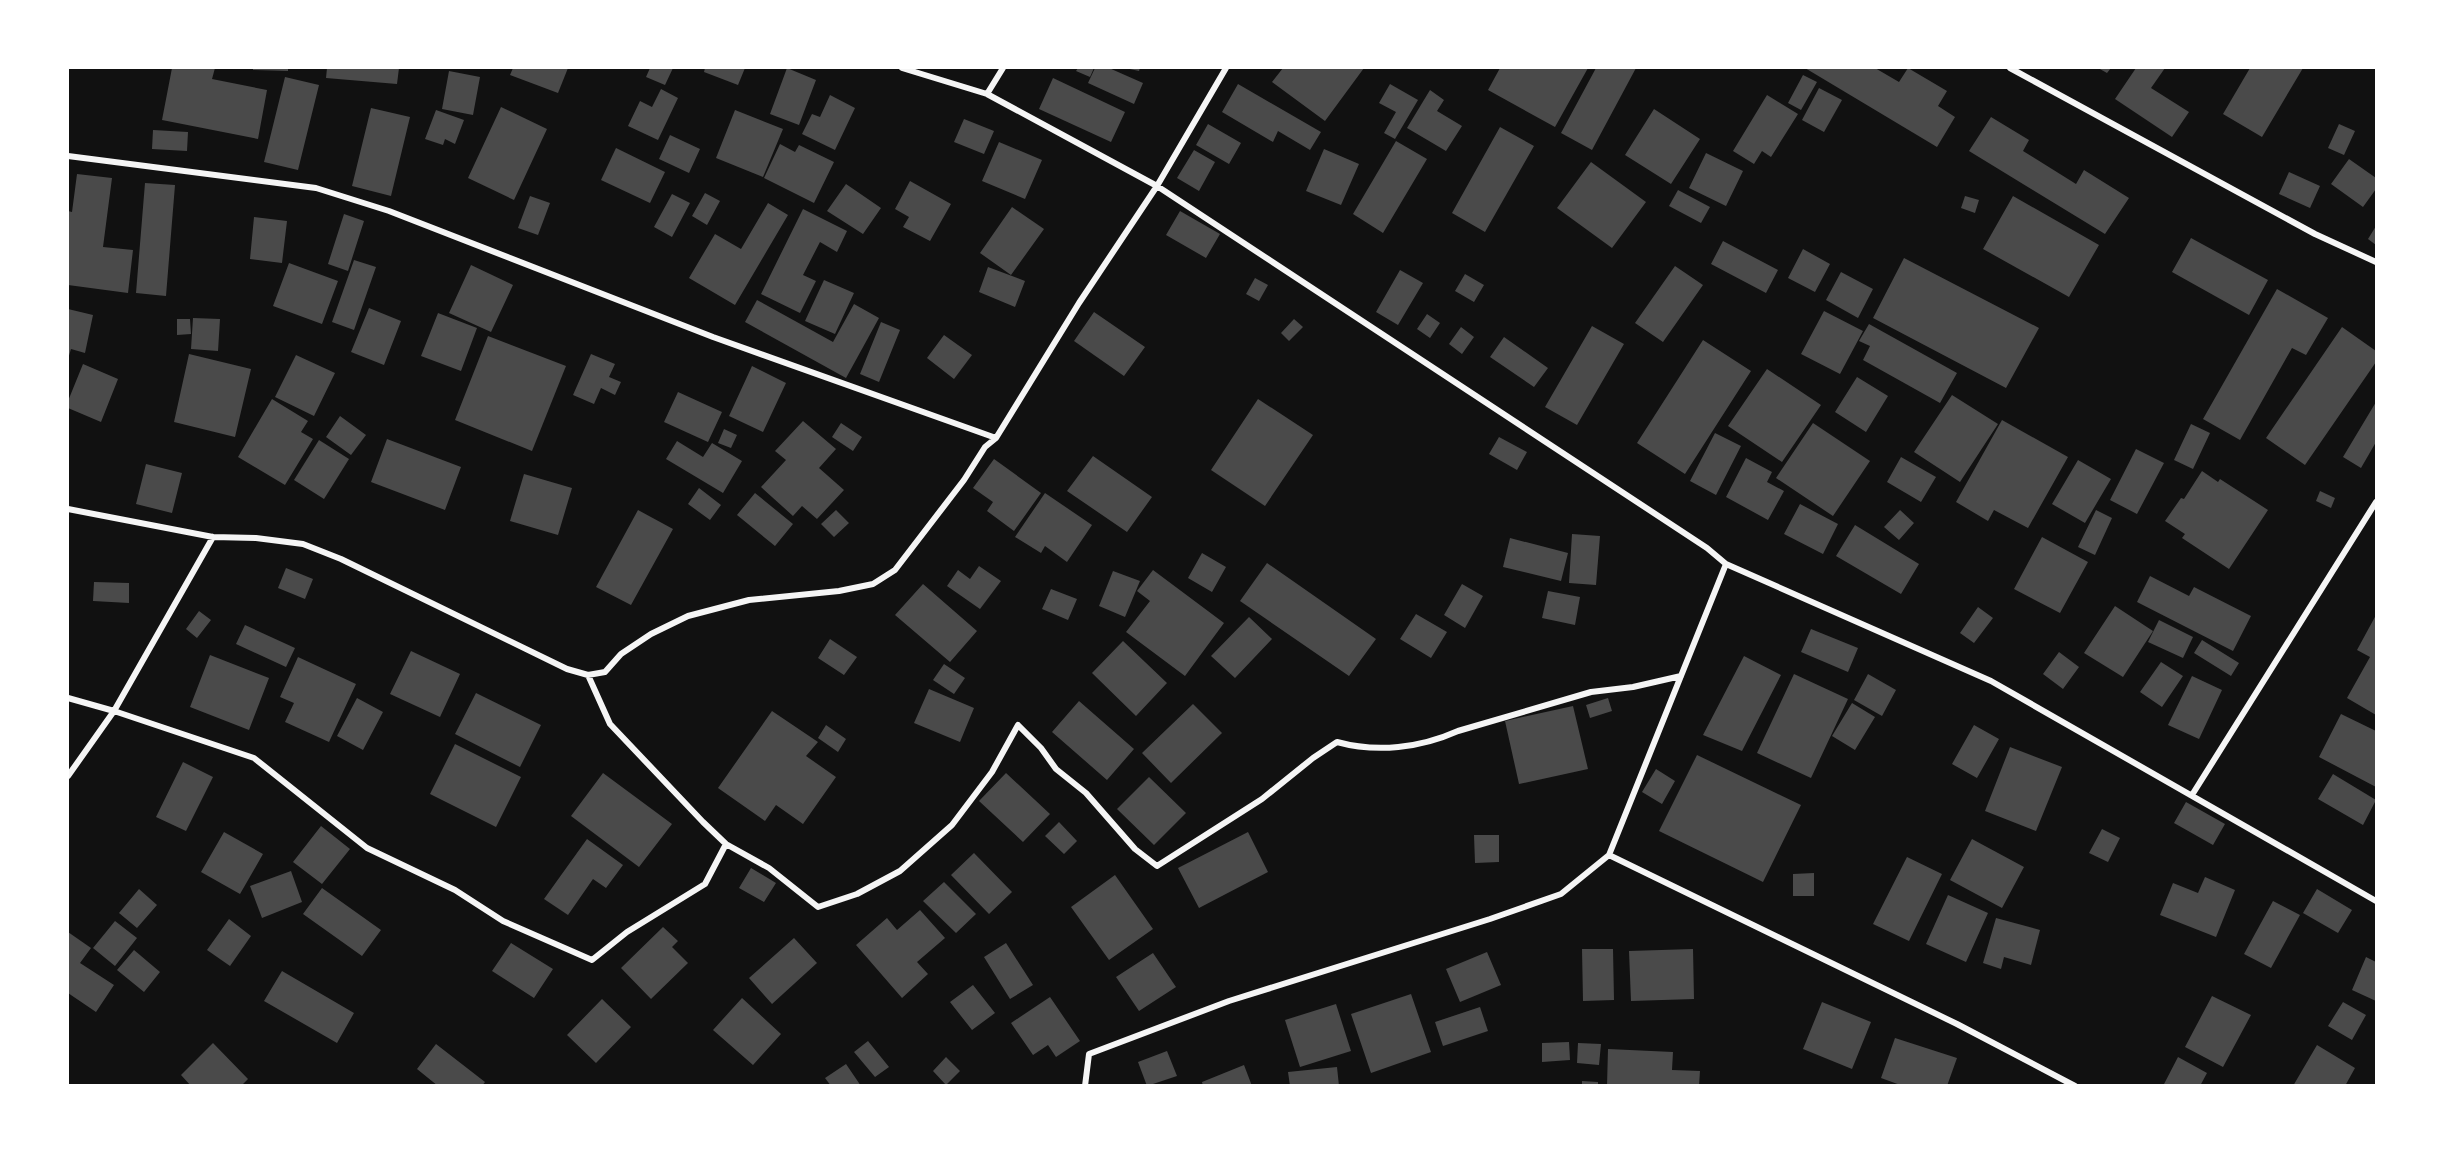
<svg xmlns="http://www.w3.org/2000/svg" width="2444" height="1153" viewBox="0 0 2444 1153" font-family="Mulish,sans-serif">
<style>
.building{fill:#4a4a4a}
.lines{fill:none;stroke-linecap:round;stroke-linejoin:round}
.minor{stroke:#f5f5f5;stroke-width:6}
</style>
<rect width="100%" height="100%" fill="#111"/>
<!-- building -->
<path class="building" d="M172,68H215L212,79L267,90L258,139L162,120Z
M253,68H288V71L253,70Z
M327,68H399L397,84L326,78Z
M513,68H568L558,93L510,75Z
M650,68H673L665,85L646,77Z
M705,68H745L738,85L704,72Z
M787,68L816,80L799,125L770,114Z
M1078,68H1094L1090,77L1076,71Z
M1095,68H1109L1143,83L1134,104L1088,83Z
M1125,68H1140L1139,71Z
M1283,68H1364L1325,121L1272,82Z
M1500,68H1588L1555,127L1488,90Z
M1596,68H1636L1592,150L1561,133Z
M1805,68H1875L1899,82L1908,68L1947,91L1938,106L1955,117L1937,147Z
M2098,68H2111L2107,73Z
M2136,68H2165L2151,88L2189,112L2172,137L2115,99Z
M2250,68H2303L2262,137L2223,114Z
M449,71L480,77L473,115L442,109Z
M1803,75L1817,82L1801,110L1788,103Z
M285,77L319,85L298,170L264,162Z
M1053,78L1125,112L1111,142L1039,109Z
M1238,84L1321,132L1310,150L1278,131L1273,142L1222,112Z
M1390,84L1418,100L1395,139L1384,133L1396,112L1379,103Z
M1819,88L1842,100L1824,132L1802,120Z
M661,89L678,98L658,140L628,126L640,101L652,107Z
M1430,90L1444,100L1437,111L1462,126L1446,151L1407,128Z
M830,95L855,108L835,150L802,134L812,114L820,117Z
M1767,95L1798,114L1771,157L1762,151L1754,164L1733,151Z
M501,107L547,129L514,200L468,178Z
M371,108L410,117L391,196L352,186Z
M1654,109L1700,139L1671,184L1625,155Z
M436,110L464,120L455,144L445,139L443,145L425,139Z
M735,110L783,129L763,177L716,158Z
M1991,117L2029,140L2023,151L2076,184L2084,170L2129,198L2105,234L1969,151Z
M964,119L994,131L984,154L954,142Z
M1208,124L1241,143L1229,164L1196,145Z
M2339,124L2355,131L2344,155L2328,148Z
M1500,127L1534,146L1485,232L1452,213Z
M153,130L188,132L187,151L152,149Z
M670,135L700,149L689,173L659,159Z
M1396,141L1427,159L1383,233L1353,214Z
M999,142L1042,160L1025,199L982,181Z
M780,144L795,152L799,145L834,162L814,203L764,178Z
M616,148L665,172L650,203L601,180Z
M1324,149L1359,164L1341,205L1306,191Z
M1194,150L1215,162L1199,191L1177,178Z
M1706,153L1743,171L1726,206L1689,188Z
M2349,159L2376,178V189L2363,207L2331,184Z
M1591,162L1646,202L1612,248L1557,208Z
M2289,172L2320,186L2310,208L2279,194Z
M77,174L112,178L103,247L133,250L128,293L68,285V211L72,212Z
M910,181L951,204L930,241L903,227L909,217L895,209Z
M145,183L175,185L166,296L136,293Z
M846,184L881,208L863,234L827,211Z
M1678,190L1710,207L1701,223L1669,206Z
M705,193L720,201L707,225L692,216Z
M672,194L690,203L672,237L654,227Z
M530,196L550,203L538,235L518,228Z
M1965,196L1979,200L1975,213L1961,208Z
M2013,196L2099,245L2069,297L1983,249Z
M768,203L788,215L735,305L689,278L715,234L741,249Z
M1012,207L1044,229L1011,275L980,253Z
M803,209L847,231L837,252L820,242L803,275L816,281L800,313L761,294Z
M1180,211L1220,234L1206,258L1166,235Z
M344,214L364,221L348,271L328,264Z
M254,217L287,221L282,263L250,259Z
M2376,226V245L2368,239Z
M2191,238L2268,280L2249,315L2172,272Z
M1723,241L1778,270L1766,293L1711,264Z
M1803,249L1830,264L1815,292L1788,278Z
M1904,258L2039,328L2006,388L1873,318Z
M354,260L376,267L354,330L332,322Z
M289,263L338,281L322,324L273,306Z
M471,265L513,285L491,332L449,313Z
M1675,266L1703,285L1663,342L1635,323Z
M988,267L1025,281L1015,307L979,292Z
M1400,270L1423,283L1398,325L1376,312Z
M1841,272L1873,289L1858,318L1826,300Z
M1465,274L1484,285L1474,302L1455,291Z
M1255,278L1268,285L1259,301L1246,294Z
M824,280L854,293L835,334L805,321Z
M2277,289L2328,318L2306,355L2292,348L2240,440L2203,419Z
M757,300L833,342L854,304L879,318L846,378L745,322Z
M369,308L401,321L384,365L351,352Z
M68,309L93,315L85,353L71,349L68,359Z
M1824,311L1863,331L1840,374L1801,354Z
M1094,312L1145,347L1124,376L1074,341Z
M438,313L477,328L461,371L421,356Z
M1427,314L1440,323L1430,338L1417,329Z
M193,318L220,319L218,351L191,349Z
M177,319H190L191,334L177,335Z
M1294,319L1303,327L1289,341L1281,333Z
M881,322L900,330L879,382L860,374Z
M1869,324L1957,373L1940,403L1863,360L1870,346L1859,341Z
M1592,326L1624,344L1577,425L1545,407Z
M1461,327L1474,337L1462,354L1449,344Z
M2342,327L2376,351V362L2305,465L2266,438Z
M944,335L972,355L954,379L927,358Z
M488,336L566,366L532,451L455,420Z
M1504,337L1548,368L1534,387L1490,357Z
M1703,340L1751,371L1685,474L1637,443Z
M189,354L251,369L235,437L174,422Z
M591,354L615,364L609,377L621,382L615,395L601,388L594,404L573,395Z
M296,355L335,373L314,416L275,397Z
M83,364L118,379L101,422L68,408V401Z
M752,366L786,383L763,432L729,416Z
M1767,369L1821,405L1782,462L1728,426Z
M1857,377L1888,396L1866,432L1835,412Z
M678,392L722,412L708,442L664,422Z
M1952,395L1998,424L1960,482L1914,452Z
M272,399L308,421L301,432L313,439L285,485L238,457Z
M1258,399L1313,435L1265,506L1211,470Z
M2376,402V442L2361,468L2343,457Z
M340,416L366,435L351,455L326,437Z
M2002,420L2068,457L2028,528L1994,510L1988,521L1956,502Z
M803,421L836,449L819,468L844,490L817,519L802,506L793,516L761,487L786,460L775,451Z
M841,423L862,437L853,451L832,437Z
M1813,423L1870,461L1833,516L1776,478Z
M2191,424L2210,433L2193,469L2174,460Z
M724,429L737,435L731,448L718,443Z
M1715,433L1741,446L1716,495L1690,481Z
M1499,437L1527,452L1517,470L1489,454Z
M387,439L461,467L445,510L371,482Z
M319,440L349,459L324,499L294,480Z
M677,441L703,457L712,443L742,461L723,493L666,459Z
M2136,449L2164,463L2137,514L2110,500Z
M1093,456L1152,497L1127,532L1067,491Z
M1901,457L1936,477L1921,502L1887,482Z
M1746,458L1772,472L1767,482L1784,491L1768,520L1726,497Z
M994,459L1041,493L1014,531L987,511L993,502L973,488Z
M2078,460L2111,479L2085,523L2052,504Z
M146,464L182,473L172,513L136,504Z
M2202,471L2218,482L2220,479L2268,510L2229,569L2182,538L2185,534L2165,521L2181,498L2184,499Z
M524,474L572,488L558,535L510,521Z
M699,488L721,505L710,520L688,504Z
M2320,491L2335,498L2331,508L2316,501Z
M755,493L793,524L775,546L737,515Z
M1045,493L1092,525L1067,562L1045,546L1041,553L1015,537Z
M1800,504L1838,524L1823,554L1784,534Z
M638,510L673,529L631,605L596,587Z
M836,510L849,523L834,537L821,524Z
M1900,510L1914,523L1899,540L1884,527Z
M2096,510L2112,518L2095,555L2078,547Z
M1855,525L1919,564L1901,594L1836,556Z
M1572,534L1600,536L1596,585L1569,583Z
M2042,537L2088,562L2060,613L2014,589Z
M1510,538L1568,553L1561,581L1503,567Z
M1202,553L1226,567L1212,592L1188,578Z
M1267,563L1376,639L1349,676L1240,601Z
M979,566L1001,581L980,609L947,586L958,570L970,579Z
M286,568L313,579L305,599L278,588Z
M1153,570L1224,623L1185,676L1126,632L1150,601L1137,591Z
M1113,571L1140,581L1125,617L1099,606Z
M2150,576L2189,596L2194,587L2251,616L2233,651L2137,602Z
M94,582L129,583V603L93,601Z
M923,584L977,631L950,662L895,615Z
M1462,584L1483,596L1465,628L1444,615Z
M1051,589L1077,599L1068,620L1042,609Z
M1548,591L1580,597L1575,625L1542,618Z
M2115,606L2153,631L2123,677L2084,653Z
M1978,607L1993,618L1974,643L1960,633Z
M199,611L211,620L197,638L186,629Z
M1416,614L1447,632L1431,658L1400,639Z
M2376,615V715L2347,698L2370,657L2357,650Z
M1249,617L1272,639L1235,678L1211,656Z
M2159,620L2193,637L2183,658L2148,642Z
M245,625L295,648L286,667L236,644Z
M1811,629L1858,648L1848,672L1801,652Z
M830,639L857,657L844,675L818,658Z
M2202,640L2239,663L2231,676L2194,653Z
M1123,641L1167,683L1136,716L1092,673Z
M411,651L460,674L440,717L390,694Z
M2059,652L2079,667L2063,689L2043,674Z
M210,655L269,678L249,730L190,707Z
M1744,656L1781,675L1742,751L1703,735Z
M298,657L356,684L329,742L285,722L294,703L280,697Z
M2161,662L2183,676L2162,707L2140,692Z
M944,664L965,678L954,694L933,680Z
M1794,674L1848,699L1811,778L1757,753Z
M1868,674L1896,690L1882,716L1854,700Z
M2192,676L2222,690L2199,739L2168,725Z
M929,689L974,708L960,742L914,723Z
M476,693L541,725L520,767L455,734Z
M357,698L383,712L363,750L337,736Z
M1608,698L1612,711L1590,718L1586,705Z
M1079,701L1134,749L1107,780L1052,732Z
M1852,703L1875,717L1855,750L1832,736Z
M1193,704L1222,733L1171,783L1142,753Z
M1573,706L1588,769L1519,784L1505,721Z
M772,711L818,742L806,756L836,777L803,824L776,805L765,821L718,788Z
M2341,714L2376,731V787L2319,757Z
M826,725L846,739L838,752L818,738Z
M1974,725L1999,739L1977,778L1952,764Z
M455,744L521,777L496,827L430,794Z
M2010,747L2062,767L2036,831L1985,811Z
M1697,755L1801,805L1763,882L1659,831Z
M183,762L213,777L186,831L156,817Z
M1656,769L1675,781L1662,804L1642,792Z
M603,773L672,824L639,867L571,816Z
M1006,773L1050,814L1023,842L979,801Z
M2333,774L2376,800L2363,825L2318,799Z
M1149,777L1186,813L1154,845L1117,809Z
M2186,802L2225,824L2213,845L2174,823Z
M1059,822L1077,841L1064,854L1045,836Z
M321,826L350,849L322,884L293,862Z
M2102,829L2120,838L2108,862L2089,853Z
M224,832L263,854L240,894L201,872Z
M1248,832L1268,872L1199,908L1178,868Z
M1474,835H1499V862L1475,863Z
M587,839L623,865L606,888L593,879L568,915L544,899Z
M1972,839L2024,867L2002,908L1950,880Z
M974,853L1012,892L989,914L951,875Z
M1907,857L1942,874L1909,941L1873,924Z
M751,868L776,883L764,902L739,888Z
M291,871L302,902L262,918L250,886Z
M1814,873V896H1793V874Z
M1115,875L1153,929L1109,960L1071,907Z
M2205,877L2235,890L2216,937L2160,915L2173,883L2198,893Z
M944,882L976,914L956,933L923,901Z
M322,888L381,930L362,956L303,914Z
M139,889L157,905L137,928L119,913Z
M2317,889L2352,910L2338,933L2303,913Z
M1948,895L1988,913L1966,962L1926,944Z
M2273,901L2300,915L2271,968L2244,954Z
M920,910L945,938L917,962L928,974L902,998L856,945L887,918L897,930Z
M1996,918L2040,930L2031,965L2004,957L2001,969L1983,963Z
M229,919L251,936L230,966L207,950Z
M115,921L137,938L115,966L93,948Z
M663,927L678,941L672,947L688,963L651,999L621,968Z
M68,932L91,948L80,963L114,985L96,1012L68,993Z
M794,938L817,963L772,1004L749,978Z
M511,943L553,969L534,998L492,971Z
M1006,943L1033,985L1010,999L984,957Z
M1582,949H1613L1614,1000L1583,1001Z
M1693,949L1694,999L1631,1001L1629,951Z
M134,950L160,972L144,992L117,970Z
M1487,952L1501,985L1460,1002L1446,969Z
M1153,953L1176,987L1139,1011L1116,977Z
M2366,957L2376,962V1001L2352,990Z
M282,971L354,1013L337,1043L264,1001Z
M973,985L995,1013L972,1030L950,1002Z
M1411,994L1431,1052L1371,1073L1351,1014Z
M2212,996L2251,1015L2223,1067L2185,1047Z
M1050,997L1080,1041L1056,1057L1048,1045L1033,1055L1011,1023Z
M742,998L781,1034L753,1065L713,1030Z
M602,999L631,1027L596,1063L567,1035Z
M1822,1002L1871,1022L1852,1069L1803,1049Z
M2343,1002L2366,1015L2352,1040L2328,1026Z
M1336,1004L1351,1051L1300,1067L1285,1020Z
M1480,1007L1488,1031L1443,1046L1435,1022Z
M1895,1038L1957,1058L1947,1086H1903L1881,1078Z
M868,1041L889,1067L875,1077L854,1052Z
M1569,1042L1570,1060L1542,1062V1043Z
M213,1043L248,1079L241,1086H191L181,1075Z
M1578,1043L1601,1044L1599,1065L1577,1063Z
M436,1044L485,1082L482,1086H438L417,1069Z
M2317,1045L2355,1068L2345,1086H2293Z
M1608,1049L1673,1052L1672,1070L1700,1071L1699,1086H1607Z
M1167,1051L1177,1076L1147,1086L1138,1062Z
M946,1057L960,1071L946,1085L933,1071Z
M2178,1057L2207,1073L2200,1086H2163Z
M846,1064L861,1086H831L825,1078Z
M1244,1065L1252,1086H1203L1202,1082Z
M1337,1067L1339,1086H1290L1288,1072Z
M1582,1081L1598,1082V1086H1582Z"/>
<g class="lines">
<!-- minor -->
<path class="minor" d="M902,68L987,94L1157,186L1707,548L1726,564L1991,681L2376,901
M2010,68L2315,234L2376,262
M987,94L1003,68
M68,156L316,188L389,211L713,337L996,438
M68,509L213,537L256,538L303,544L341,559L567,669L588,675L605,672L621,654L651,634L688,616L749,600L839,591L873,584L895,570L964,480L985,447L996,438L1079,303L1157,186L1226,68
M588,675L610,724L703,822L726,844L769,868L818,907L857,894L900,871L952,825L992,772L1018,725L1041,748L1056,769L1086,793L1135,849L1157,866L1262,799L1313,758L1337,742C1377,753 1420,748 1458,731L1591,692L1633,687L1681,676
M68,698L114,711L254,758L367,848L455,890L503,921L592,960L627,932L705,884L726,844
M68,776L114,711L213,537
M2192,795L2376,502
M1609,855L1957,1024L2075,1086
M1085,1086L1089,1054L1229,1001L1490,919L1561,894L1609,855L1726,564"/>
</g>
<!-- border -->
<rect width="2444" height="1153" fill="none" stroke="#ffffff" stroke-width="138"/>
</svg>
